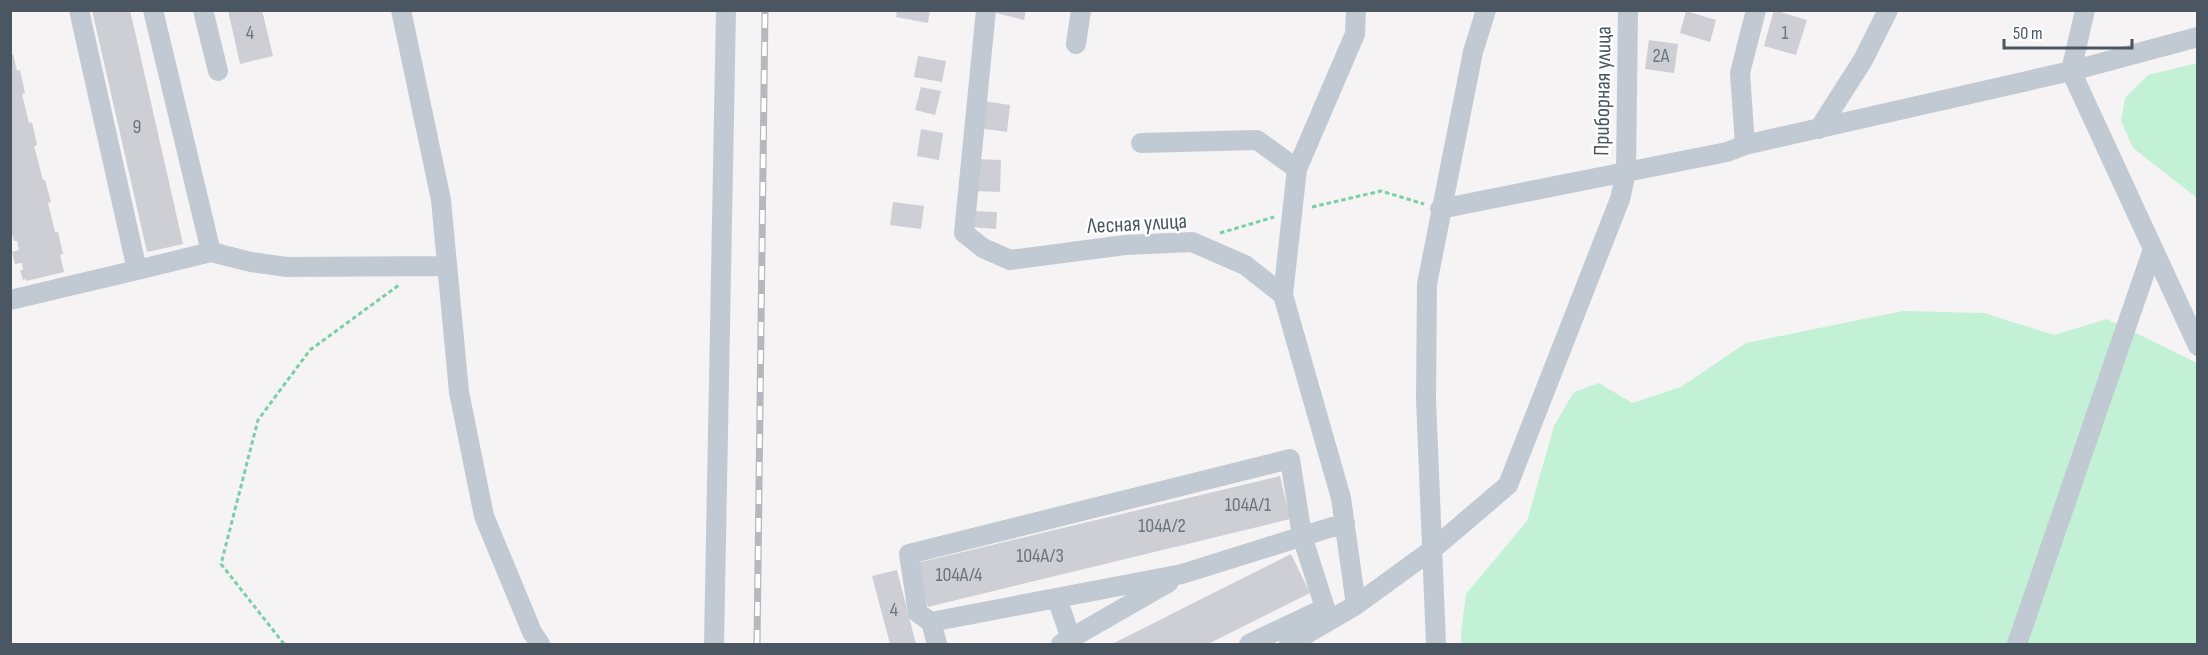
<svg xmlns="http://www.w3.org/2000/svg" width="2208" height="655" viewBox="0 0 2208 655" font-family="'Sofia Sans Condensed',sans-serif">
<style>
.green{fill:#c3f1d5}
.building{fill:#cdcfd5}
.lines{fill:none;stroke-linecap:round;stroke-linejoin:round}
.path{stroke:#7ad0a6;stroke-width:3;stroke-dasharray:4.5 3;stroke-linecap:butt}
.minor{stroke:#c1cad2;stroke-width:20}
.rail-casing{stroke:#b5b8bd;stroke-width:7}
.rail{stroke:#fff;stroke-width:4.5;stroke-dasharray:14;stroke-linecap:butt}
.labels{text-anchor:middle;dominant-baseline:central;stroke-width:5;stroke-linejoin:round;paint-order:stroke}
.number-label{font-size:20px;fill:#6b747e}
.street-label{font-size:22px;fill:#4a5661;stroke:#fff}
</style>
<rect width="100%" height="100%" fill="#f5f3f3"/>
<!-- green -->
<path class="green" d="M2197,63H2198L2197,198L2133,148L2121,121L2125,98L2148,75Z
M1903,311L1984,313L2054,335L2107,319L2197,363V644H1462L1461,633L1466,594L1527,521L1554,426L1574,392L1599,383L1632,403L1681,387L1746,343Z"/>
<!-- building -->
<path class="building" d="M92,10H130L183,244L147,252Z
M228,10H262L273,56L240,64Z
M897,10H930L928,23L896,17Z
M992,10H1026L1024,20L992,12Z
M1774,10L1807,20L1796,55L1764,46Z
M1686,11L1716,20L1710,42L1680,33Z
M1649,40L1678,44L1674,73L1645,69Z
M13,54L17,71L20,70L25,93L22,94L29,123L32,122L37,145L34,146L43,180H45L51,202L48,203L55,232H58L63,254L60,255L64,272L26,281V279L23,280L20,270H23L22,263L15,264L12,252L19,250L17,241H14L10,228V55Z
M918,56L946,61L942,82L914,77Z
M921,87L941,91L935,115L915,110Z
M983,101L1010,105L1007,132L979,128Z
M921,129L943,133L939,160L917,156Z
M975,159L1001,160L1000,192L974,191Z
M893,202L924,206L921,229L890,225Z
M972,211L997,212L996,229L971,227Z
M1280,476L1290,519L928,607L917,563Z
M1291,554L1310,593L1208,644H1112Z
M897,570L916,644H890L872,576Z"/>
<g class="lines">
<!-- path -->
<path class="path" d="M1312,207L1381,191L1424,204
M1220,233L1274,217
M284,644L221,564L258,420L310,350L399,285"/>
<!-- minor -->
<path class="minor" d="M79,10L137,270L211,252L251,262L287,267L447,266
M153,10L211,252
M203,10L218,71
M401,10L441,200L459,392L484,516L532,632L540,644
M986,10L964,233L983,248L1010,260L1125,245L1192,242L1245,265L1283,295L1341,498L1356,605
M1076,44L1081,10
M2071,71L2198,346
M2071,71L2085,10
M1819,129L1863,60L1888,10
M1141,143L1257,140L1297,169
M1745,145L1740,73L1756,10
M1440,209L1727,152L1745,145L2071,71L2198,37
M1283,295L1297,169L1355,34L1356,10
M10,300L137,270
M1057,598L1071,639
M931,622L918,613L909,554L1290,459L1302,536L1325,608L1249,644
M714,644L726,10
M937,644L931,622L1182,574L1345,523
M1061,644L1169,582
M1289,644L1356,605L1433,549L1508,485L1620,199L1626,173L1628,10
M1436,644L1426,399L1427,284L1473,52L1486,10
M2017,644L2153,249"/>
<defs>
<path id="rail" d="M757,644L765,10"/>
</defs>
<!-- rail casing -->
<use href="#rail" class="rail-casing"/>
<!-- rail -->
<use href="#rail" class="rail"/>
</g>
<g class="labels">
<!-- number labels -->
<g class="number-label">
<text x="250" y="33">4</text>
<text x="1785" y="33">1</text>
<text x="1661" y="56">2А</text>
<text x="137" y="127">9</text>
<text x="1248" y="505">104А/1</text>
<text x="1162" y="526">104А/2</text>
<text x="1040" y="556">104А/3</text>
<text x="959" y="575">104А/4</text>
<text x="894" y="610">4</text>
</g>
<!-- street labels -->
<g class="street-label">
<text transform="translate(1603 91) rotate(-89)">Приборная улица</text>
<text transform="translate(1137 224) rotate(-3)">Лесная улица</text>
</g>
</g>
<!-- border -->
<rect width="2208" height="655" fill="none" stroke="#4a5661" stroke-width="24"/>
<!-- scale -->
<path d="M2004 39v9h128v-9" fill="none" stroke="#4a5661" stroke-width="3"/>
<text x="2013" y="39" font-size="18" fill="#4a5661" stroke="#ffffff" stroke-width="4.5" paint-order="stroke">50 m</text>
</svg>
